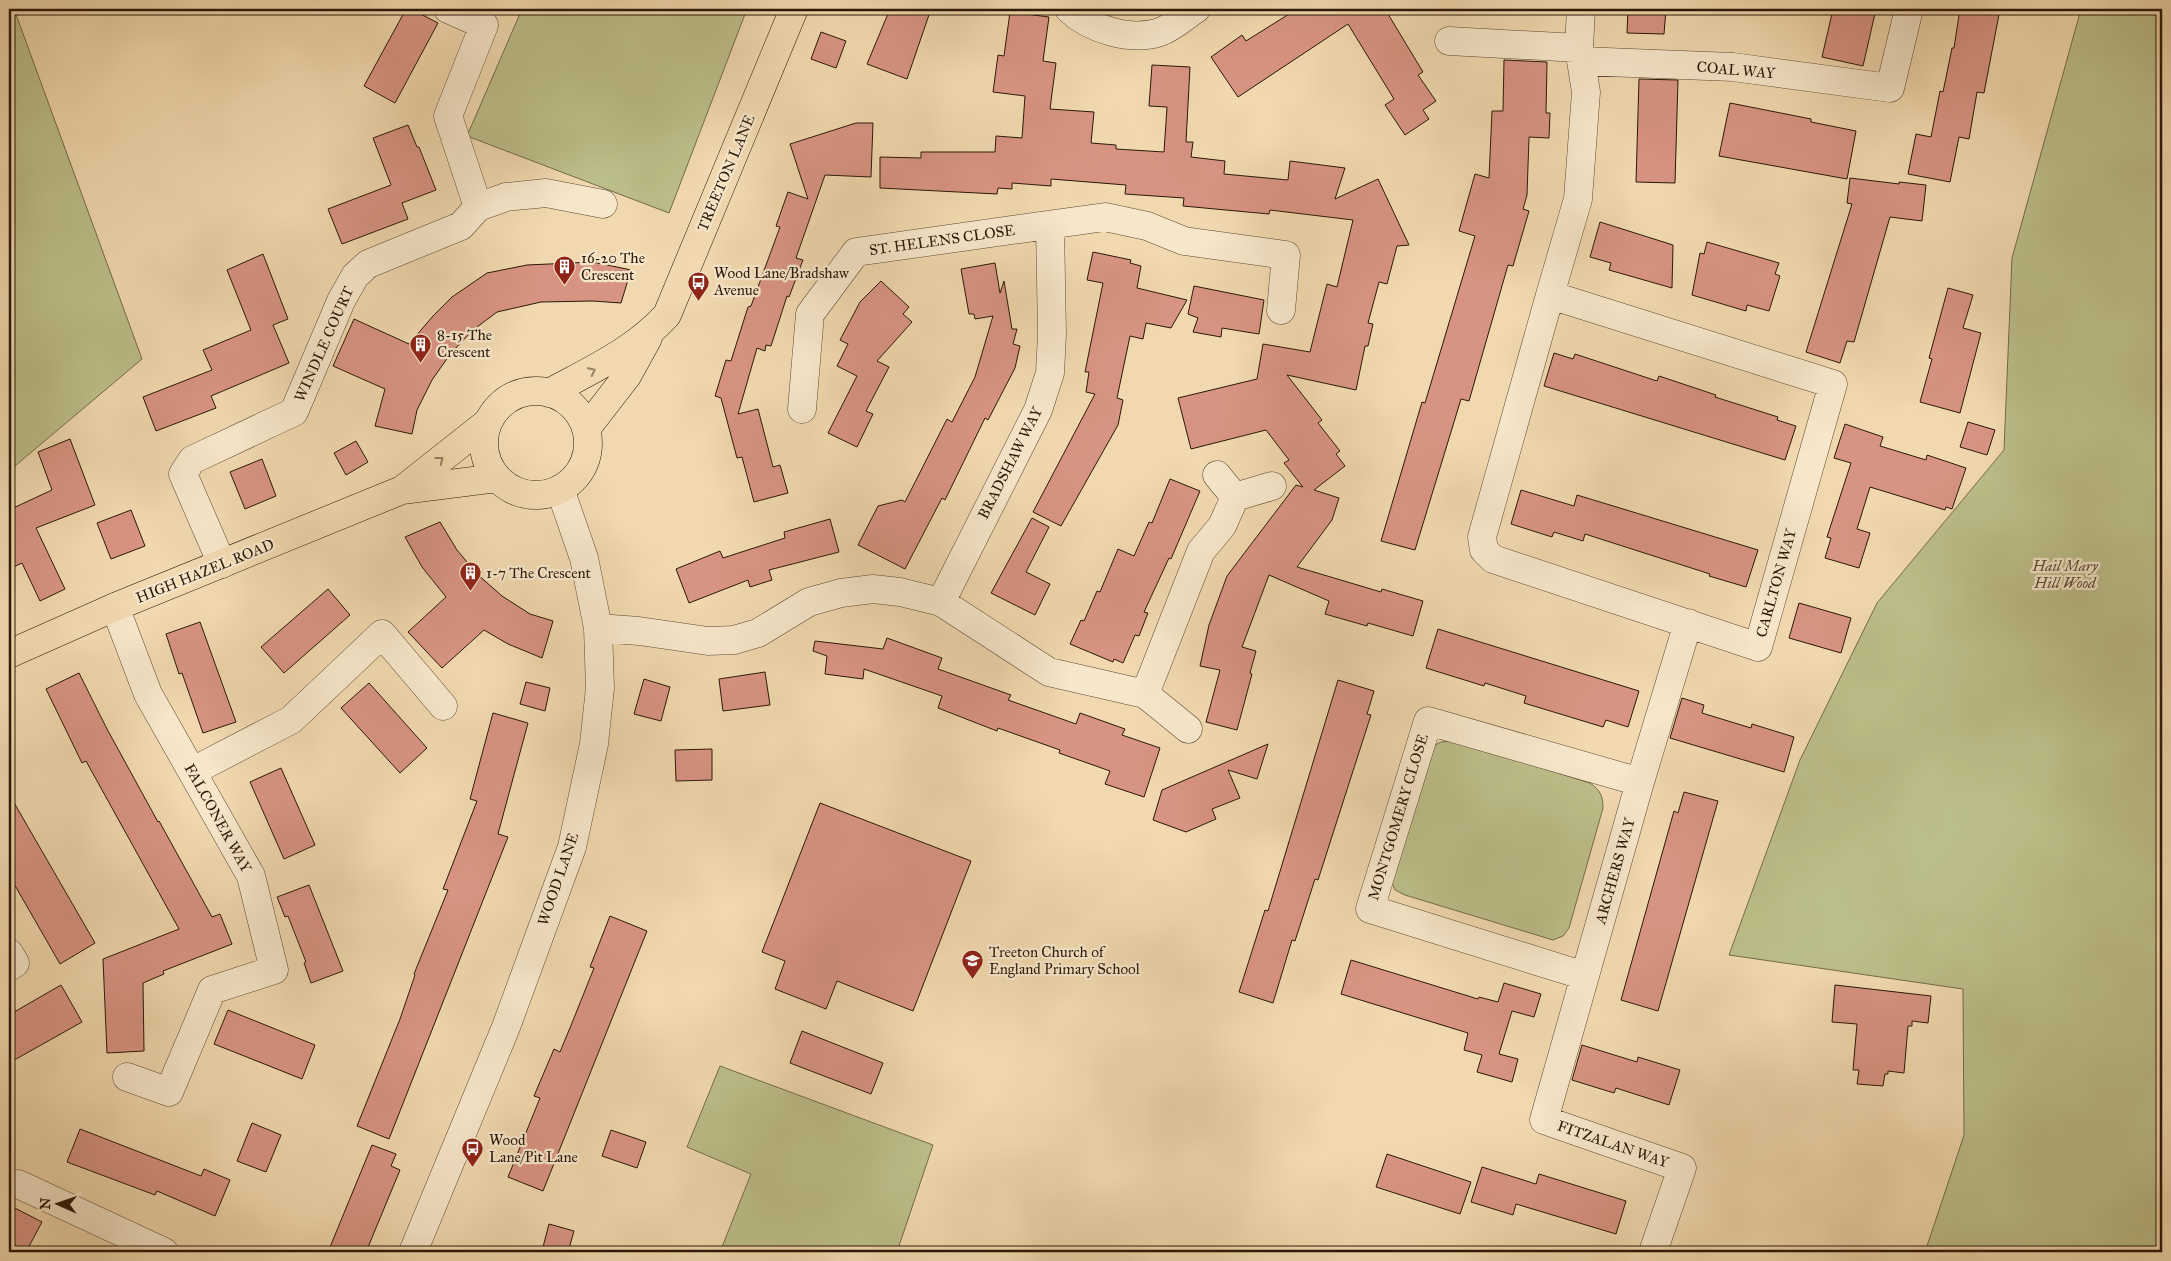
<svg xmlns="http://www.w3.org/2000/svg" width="2171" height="1261" viewBox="0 0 2171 1261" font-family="'IM FELL Great Primer',serif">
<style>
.green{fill:#bcbe89;stroke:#736b48}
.building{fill:#d89482;stroke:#2a1808}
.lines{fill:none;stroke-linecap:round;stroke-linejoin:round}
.minor-casing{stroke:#5c4832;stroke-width:29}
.major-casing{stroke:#2a1808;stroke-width:29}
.minor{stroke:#f6e6ca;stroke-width:28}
.major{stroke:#f1d8ae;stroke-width:28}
.oneway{stroke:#978263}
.labels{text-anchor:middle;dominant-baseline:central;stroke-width:4.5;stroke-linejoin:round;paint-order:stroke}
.street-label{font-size:15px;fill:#2a1808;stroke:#f6e6ca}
.poi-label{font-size:15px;fill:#2a1808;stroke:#f6e6ca;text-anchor:start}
.park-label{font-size:15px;font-style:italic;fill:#564a2f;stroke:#f6e6ca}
</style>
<rect width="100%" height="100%" fill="#f1d8ae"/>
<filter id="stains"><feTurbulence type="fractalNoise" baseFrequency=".004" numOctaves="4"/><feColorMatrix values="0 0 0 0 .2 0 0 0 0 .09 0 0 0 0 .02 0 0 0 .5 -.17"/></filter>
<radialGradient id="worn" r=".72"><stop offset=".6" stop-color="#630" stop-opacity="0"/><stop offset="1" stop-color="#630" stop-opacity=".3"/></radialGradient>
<!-- green -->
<path class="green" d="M9,9H14L142,359L9,471Z
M522,9H747L669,213L467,136Z
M2081,9H2162V1252H1925L1964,1135L1963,989L1729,955L1800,760L1877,603L2004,450L2012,258Z
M1454,741L1590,783C1600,790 1603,796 1603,808L1569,928L1563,936L1553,940L1405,895L1395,890L1392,883L1433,746L1441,742Z
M720,1066L933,1145L897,1252H720L751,1174L687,1147Z"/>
<!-- building -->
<path class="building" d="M406,9H411L438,23L395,103L364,86Z
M890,9H931L907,79L867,64Z
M1297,9H1385L1423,72L1418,75L1436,101L1423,110L1429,119L1405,135L1385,105L1394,99L1348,24L1238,97L1211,57L1242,35L1246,41Z
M1628,9H1666L1664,34L1627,33Z
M1833,9H1876L1863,66L1822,57Z
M1960,9H2000L1984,93L1977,92L1969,139L1959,137L1950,182L1908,174L1916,134L1931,137L1940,91L1943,92L1952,48H1954Z
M1010,12L1049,17L1043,61L1056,63L1050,109L1094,112L1091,143L1116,145V149L1164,152L1167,107L1149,106L1152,65L1190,67L1186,142H1193L1191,157L1225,161L1224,174L1288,180L1290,161L1345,168L1335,199L1378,179L1409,245L1397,246L1387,284L1379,282L1368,323L1373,324L1368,346H1365L1356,390L1287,375L1322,420L1318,423L1340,451L1336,454L1345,466L1314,490L1339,498L1332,520L1297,567L1381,592L1382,589L1423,601L1413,636L1368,623L1367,626L1325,614L1329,601L1269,575L1242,647L1256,651L1250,673L1252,674L1237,730L1206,722L1220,670L1200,666L1209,625L1227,576L1296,485L1303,487L1284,463L1289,460L1266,430L1191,449L1178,398L1257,379L1263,344L1310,352L1327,284L1337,287L1353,220L1270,210L1269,214L1183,206L1184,198L1125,194L1126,185L1051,179V186L1012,183V189L998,188L997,194L880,188V157L921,158V152H995L996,136L1022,138L1025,96L993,92L998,55L1004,56Z
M821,32L846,41L836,68L811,59Z
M1504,60L1547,62L1546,113H1550L1549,138L1529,137L1527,195L1523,209L1529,211L1513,266L1508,265L1469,401L1461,399L1415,550L1381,541L1422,402L1425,403L1475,236L1459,231L1475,174L1489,178L1492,111H1503Z
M1639,79L1678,80L1675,183L1636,182Z
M1730,103L1811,119V122L1856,131L1847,179L1719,156Z
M856,123H873L871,177L825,175L796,258L803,260L789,297L787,296L771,346L766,345L765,351L757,348L738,414L758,409L773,467L780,465L788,493L754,502L742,457L737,458L721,398L715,396L726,360L731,361L748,307L751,306L780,227L776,226L788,192L808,199L790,144Z
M408,125L417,147H419L436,190L402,203L408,219L342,244L328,209L391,185L373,138Z
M1850,178L1899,184V182L1926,185L1922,221L1890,217L1854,342L1847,341L1840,363L1806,352L1852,204L1847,203Z
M1600,222L1673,245L1672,288L1609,270L1611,263L1590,257Z
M1707,242L1779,263L1775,274L1780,276L1769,311L1747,305L1746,311L1692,295L1700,253L1704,254Z
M1093,252L1131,260L1130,263L1141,266L1137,288L1187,300L1171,328L1146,323L1143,339L1130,336L1117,398L1123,400L1118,425L1061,526L1033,512L1095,394L1086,392L1089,372H1085L1103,283L1087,280Z
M263,254L288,319L273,325L289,363L211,396L216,408L156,431L143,397L212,370L203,350L251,330L227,270Z
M593,262L631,270L621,303L593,301L541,302L497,312L473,330L451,353L432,380L417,410L412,434L375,426L385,389L333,366L354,319L409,344L433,316L452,297L487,273L527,265Z
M995,263L1000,293L1004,281L1012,329H1017L1013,344L1020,346L1015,368L988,420L985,418L945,500L942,498L905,569L858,545L878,506L902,500L905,502L947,419L952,422L975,377L993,316L975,319L974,314H969L961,269Z
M881,281L909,307L903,314L912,322L877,361L889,367L866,411L873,414L857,447L828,433L857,376L837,366L848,344L840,340L860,302Z
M1194,286L1264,300L1259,334L1222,328L1221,337L1193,332L1198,318L1188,314Z
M1948,288L1973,295L1963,328L1981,333L1960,413L1920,402L1932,359L1929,358Z
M1554,353L1573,359L1575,354L1657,381L1659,376L1716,395L1715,397L1778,417L1777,420L1796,426L1785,460L1544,386Z
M1968,422L1995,430L1987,455L1960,447Z
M1845,424L1883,437L1880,446L1926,460L1927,455L1966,468L1952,509L1946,507L1945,510L1870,487L1857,529L1870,533L1859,568L1825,558L1831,538L1827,537L1851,463L1834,458Z
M70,439L95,505L36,528L65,589L40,601L22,563L9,569V510L52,490L38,452Z
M356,441L368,462L346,475L334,453Z
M262,459L276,496L245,509L230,472Z
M1170,479L1200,491L1171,559L1169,558L1144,612L1148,613L1139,636L1135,635L1123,663L1114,659L1113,662L1070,644L1081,620L1084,621L1097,591L1100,592L1118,549L1134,556L1149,522L1152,523Z
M1521,490L1574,506L1577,495L1758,550L1746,587L1709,576L1710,574L1585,534L1583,541L1554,532L1552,537L1511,524Z
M131,510L145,546L111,559L97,523Z
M1032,518L1049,527L1026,572L1050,584L1035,615L991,593Z
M830,519L839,552L769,570L772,580L750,587L748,580L689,603L676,569L720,551L723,558L785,538L784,532Z
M440,522L457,550L477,574L502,596L530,614L553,621L542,658L508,644L484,630L442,668L408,632L446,597L422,567L405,537Z
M328,589L350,615L284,673L261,647Z
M1799,603L1851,618L1841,653L1789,638Z
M200,622L236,722L203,733L182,673L179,674L166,634Z
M1438,629L1639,691L1628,727L1606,720L1603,727L1524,703L1526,696L1485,683L1484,686L1426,668Z
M887,638L942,658L938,669L1011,695L1008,700L1076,724L1080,713L1125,729L1122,735L1160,748L1144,797L1105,784L1110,771L1059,753L1060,750L998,728L997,731L938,708L942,696L864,669L863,679L825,674L827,656L813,651L815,641L883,649Z
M765,672L770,705L723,711L719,679Z
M79,673L107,729L158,822L159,821L212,917L220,914L232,944L163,971L164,974L143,983L144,1051L107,1053L103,959L179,929L86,761L82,763L46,689Z
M644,679L670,687L661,721L634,714Z
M1338,680L1374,691L1367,714L1371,715L1318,880L1315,879L1295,941L1292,940L1273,1003L1239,992L1265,910L1268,911Z
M526,682L550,688L545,711L520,704Z
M369,683L427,748L400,773L341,708Z
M1682,698L1704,705L1702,713L1751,728L1752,724L1794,737L1784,772L1670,738Z
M493,713L528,723L498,834L508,837L389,1139L357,1126L400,1019L415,975L414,974L448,890L443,889L477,801L470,799Z
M1268,744L1257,779L1228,770L1240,798L1212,809L1216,819L1186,832L1153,820L1162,790Z
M712,749V780L676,781L675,750Z
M281,768L315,845L284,859L250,782Z
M1684,792L1718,801L1658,1011L1621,1000L1674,811L1678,813Z
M9,794L95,943L60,964L9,875Z
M820,803L971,861L913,1011L837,981L826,1009L775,989L785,961L762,952Z
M309,885L343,971L311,983L304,963L306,962L288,916L285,917L277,897Z
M610,916L647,931L543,1191L508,1177L540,1098L534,1096L554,1049L560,1052L572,1023L594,968L590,967Z
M1351,960L1478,999L1479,997L1498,1002L1504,983L1541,994L1534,1017L1512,1011L1499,1054L1518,1059L1512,1082L1477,1072L1482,1055L1464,1050L1468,1033L1341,994Z
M61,985L82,1022L9,1063V1015Z
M1835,985L1931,996L1928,1023L1912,1021V1026H1908L1904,1073L1888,1071V1074H1885L1883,1086L1857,1084L1859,1070H1853L1857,1024L1832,1022Z
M228,1010L315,1045L302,1079L214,1044Z
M802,1031L883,1063L871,1094L790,1063Z
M1582,1045L1637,1062L1638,1057L1680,1070L1669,1105L1616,1088L1614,1093L1572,1080Z
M252,1123L281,1135L266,1172L237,1161Z
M80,1129L201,1176L204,1169L230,1180L215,1216L157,1191L155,1195L67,1162Z
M611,1130L646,1142L637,1168L602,1156Z
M372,1145L396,1154L391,1166L400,1170L366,1252H328Z
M1387,1154L1471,1182L1460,1214L1376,1187Z
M1482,1167L1536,1184L1539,1174L1626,1201L1616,1234L1516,1204L1513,1215L1471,1202Z
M9,1205L42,1222L26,1252H9Z
M549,1224L574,1231L568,1252L543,1247Z"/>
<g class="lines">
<defs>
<path id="minor" d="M1069,9C1090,29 1131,42 1160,32C1172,28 1185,16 1196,9
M1449,41L1579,48
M1581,61L1733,67L1890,88L1909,9
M478,207L506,197L546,193L603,204
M1550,295L1833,384L1758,647L1493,559L1484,550L1482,537Z
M1550,295L1578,199L1586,92L1579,48L1581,9
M802,409L810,314L856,252L1105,217L1147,226L1184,241L1286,255L1281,310
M1235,497L1272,486
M222,564L183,474L192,460L294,412L341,301L355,276L368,264L461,226L478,207L448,116L484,25L448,9
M941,602L1038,410L1050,373L1052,334L1050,226
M115,607L148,694L251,876L274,970L212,990L169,1092L127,1077
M598,628L639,631L708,641L734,640L758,633L809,602L841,593L873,589L900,592L941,602L1049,672L1145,694L1201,551L1222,526L1235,497L1217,475
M1145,694L1188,729
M193,771L291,720L382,634L443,706
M9,953L15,963L9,967
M1585,976L1370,909L1428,721L1640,782
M18,1184L164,1252
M413,1252L506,1027L572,847L594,744L600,688L598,628L584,558L560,489
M1653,1252L1682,1168L1544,1120L1640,782L1688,623"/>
<path id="major" d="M484 443a52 52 0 1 1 104 0a52 52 0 1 1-104 0Z
M549,393C591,370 634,351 667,315L794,9
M586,429L627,376L648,338
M402,490L488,422
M9,654L115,607L402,490L497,478"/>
</defs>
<!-- minor casing -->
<use href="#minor" class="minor-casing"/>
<!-- major casing -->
<use href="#major" class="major-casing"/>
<!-- minor -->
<use href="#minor" class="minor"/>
<!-- major -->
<use href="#major" class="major"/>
</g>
<!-- one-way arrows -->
<defs><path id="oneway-chevron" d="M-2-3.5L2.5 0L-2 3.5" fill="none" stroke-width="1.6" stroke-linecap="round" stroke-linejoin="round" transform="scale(1.25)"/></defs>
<g class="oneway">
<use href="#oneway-chevron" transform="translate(592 371) rotate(-26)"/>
<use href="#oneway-chevron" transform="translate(440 460) rotate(-38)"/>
</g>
<!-- icons -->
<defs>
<symbol id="building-pin" viewBox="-11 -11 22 30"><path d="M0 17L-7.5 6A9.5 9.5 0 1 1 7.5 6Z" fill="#8f2418" stroke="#f6e6ca"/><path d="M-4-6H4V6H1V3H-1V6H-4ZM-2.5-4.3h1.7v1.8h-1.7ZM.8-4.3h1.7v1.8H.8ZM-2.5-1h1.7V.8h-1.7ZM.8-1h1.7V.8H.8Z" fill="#fff"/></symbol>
<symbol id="bus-pin" viewBox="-11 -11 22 30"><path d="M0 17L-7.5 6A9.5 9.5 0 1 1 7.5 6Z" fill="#8f2418" stroke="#f6e6ca"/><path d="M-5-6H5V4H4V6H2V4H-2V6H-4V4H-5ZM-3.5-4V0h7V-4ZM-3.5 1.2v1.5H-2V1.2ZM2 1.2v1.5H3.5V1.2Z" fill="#fff"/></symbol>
<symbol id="school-pin" viewBox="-11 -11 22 30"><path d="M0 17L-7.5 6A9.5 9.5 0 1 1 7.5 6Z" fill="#8f2418" stroke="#f6e6ca"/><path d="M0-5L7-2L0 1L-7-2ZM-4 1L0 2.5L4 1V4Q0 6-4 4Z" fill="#fff"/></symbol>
</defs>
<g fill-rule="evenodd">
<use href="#building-pin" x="552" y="254" width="25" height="34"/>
<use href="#bus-pin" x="686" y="270" width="25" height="34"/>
<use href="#building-pin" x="408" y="332" width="25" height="34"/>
<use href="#building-pin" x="458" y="560" width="25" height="34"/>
<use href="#school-pin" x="960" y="948" width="25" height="34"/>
<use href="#bus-pin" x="460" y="1136" width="25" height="34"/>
</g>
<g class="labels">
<!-- street labels -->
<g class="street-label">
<text transform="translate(1736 70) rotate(5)">COAL WAY</text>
<text transform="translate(726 173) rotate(-67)">TREETON LANE</text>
<text transform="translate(942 240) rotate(-8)">ST. HELENS CLOSE</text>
<text transform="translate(324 344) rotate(-66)">WINDLE COURT</text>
<text transform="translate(1010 463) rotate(-63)">BRADSHAW WAY</text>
<text transform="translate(205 571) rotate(-22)">HIGH HAZEL ROAD</text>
<text transform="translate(1776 583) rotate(-74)">CARLTON WAY</text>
<text transform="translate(1398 817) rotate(-73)">MONTGOMERY CLOSE</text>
<text transform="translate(218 818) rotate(61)">FALCONER WAY</text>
<text transform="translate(1615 871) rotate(-74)">ARCHERS WAY</text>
<text transform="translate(558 879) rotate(-71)">WOOD LANE</text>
<text transform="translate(1613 1144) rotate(19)">FITZALAN WAY</text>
</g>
<!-- poi labels -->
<g class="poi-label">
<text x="581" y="258">16-20 The<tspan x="581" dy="17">Crescent</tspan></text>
<text x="714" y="273">Wood Lane/Bradshaw<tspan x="714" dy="17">Avenue</tspan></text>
<text x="437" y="335">8-15 The<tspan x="437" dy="17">Crescent</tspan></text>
<text x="486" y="573">1-7 The Crescent</text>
<text x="989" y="952">Treeton Church of<tspan x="989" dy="17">England Primary School</tspan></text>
<text x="489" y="1140">Wood<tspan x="489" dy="17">Lane/Pit Lane</tspan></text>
</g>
<!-- park labels -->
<g class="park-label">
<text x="2065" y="566">Hail Mary<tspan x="2065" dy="17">Hill Wood</tspan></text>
</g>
</g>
<!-- margin -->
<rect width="2171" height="1261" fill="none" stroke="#f1d8ae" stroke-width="30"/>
<rect x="10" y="10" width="2151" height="1241" fill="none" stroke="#2a1808" stroke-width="2.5"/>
<rect x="15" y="15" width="2141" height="1231" fill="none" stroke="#2a1808"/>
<!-- north arrow -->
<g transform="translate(58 1204) rotate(272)" stroke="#f6e6ca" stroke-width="4" paint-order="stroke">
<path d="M0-4L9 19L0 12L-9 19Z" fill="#2a1808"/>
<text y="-8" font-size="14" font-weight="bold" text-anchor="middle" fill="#2a1808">N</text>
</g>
<rect width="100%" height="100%" filter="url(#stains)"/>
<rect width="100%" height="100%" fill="url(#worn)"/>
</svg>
